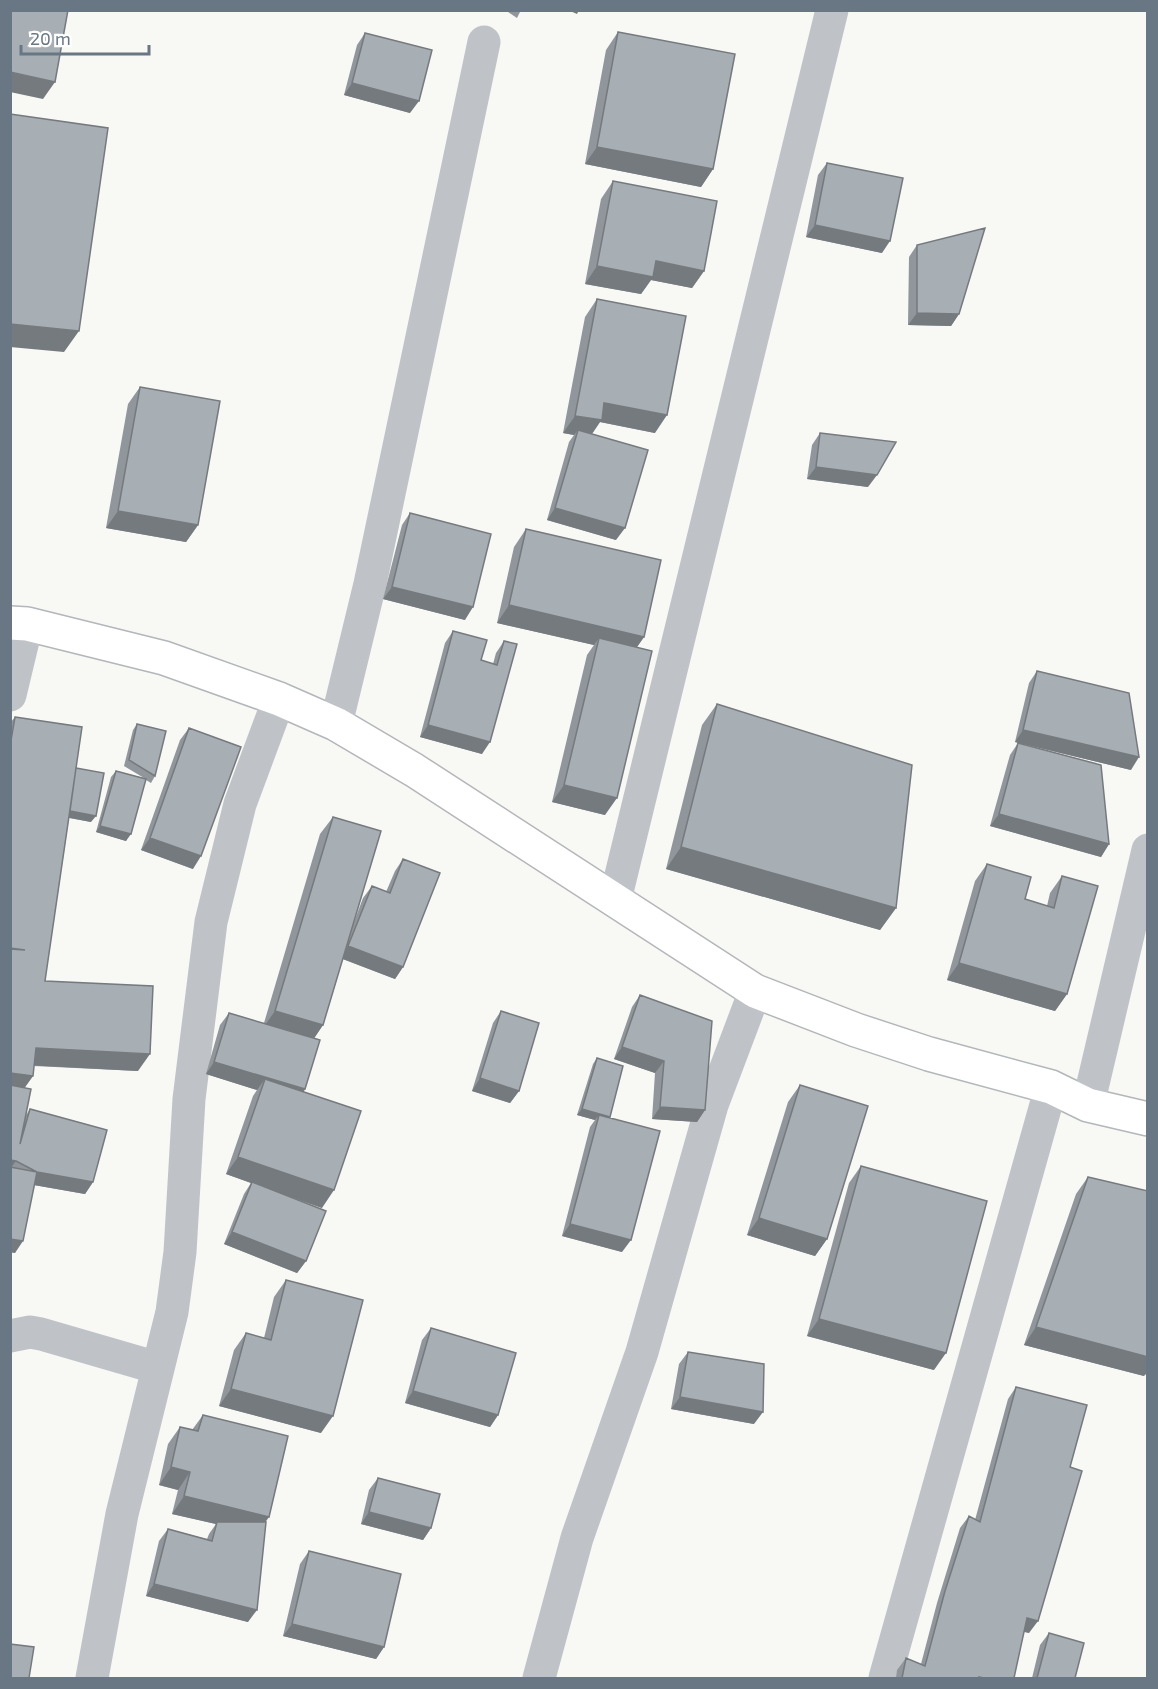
<svg xmlns="http://www.w3.org/2000/svg" width="1158" height="1689" viewBox="0 0 1158 1689" font-family="'Exo 2',sans-serif">
<style>
.lines{fill:none;stroke-linecap:round;stroke-linejoin:round}
.highway-casing{stroke:#b3b6ba;stroke-width:36}
.minor{stroke:#bfc3c7;stroke-width:33}
.highway{stroke:#fff;stroke-width:33}
.wall{fill:#90969b}
.shaded-wall{fill:#757a7e}
.building{fill:#a7aeb4;stroke:#757a7e;stroke-width:1.5}
</style>
<rect width="100%" height="100%" fill="#f8f8f5"/>
<g class="lines">
<defs>
<path id="highway" d="M10,623L27,624L164,658L279,699L336,724L414,770L755,991L856,1030L929,1054L1051,1087L1088,1105L1148,1119"/>
</defs>
<!-- highway casing -->
<use href="#highway" class="highway-casing"/>
<!-- minor -->
<path class="minor" d="M10,695L27,624
M336,724L370,584L484,42
M615,900L832,10
M1088,1105L1148,850
M10,1336L30,1332L41,1334L158,1368
M92,1678L122,1514L172,1312L180,1252L189,1099L211,922L240,804L279,699
M539,1678L577,1538L642,1352L712,1105L755,991
M885,1678L1051,1087"/>
<!-- highway -->
<use href="#highway" class="highway"/>
</g>
<!-- wall -->
<path class="wall" d="M505,10H521L517,18Z
M618,32L713,169L701,187L585,164L606,50Z
M365,33L410,113L344,95L357,45Z
M827,163L882,253L806,237L818,175Z
M613,181L704,271L692,288L651,280L641,294L585,284L601,199Z
M917,245L959,314L951,326L908,325L909,257Z
M597,299L655,433L600,422L592,434L616,540L547,520L569,442L574,435L563,433L585,317Z
M140,387L198,525L186,542L106,528L128,404Z
M820,433L868,487L807,479L812,445Z
M410,513L465,620L383,599L402,525Z
M526,529L644,637L637,647L605,815L552,802L587,655L594,645L497,623L514,547Z
M453,631L481,660L493,664L496,653L504,641L482,754L420,737L445,643Z
M1037,671L1131,770L1015,742L1029,683Z
M717,704L896,908L880,930L666,869L702,725Z
M15,717L76,768L91,822L69,818L45,981L138,1071L34,1066L33,1076L24,1088L26,1115L30,1109L93,1182L85,1194L34,1185L15,1253L10,1252V723Z
M137,724L155,776L151,783L146,780L126,841L96,832L111,777L116,771L144,778L124,766L133,730Z
M189,728L193,869L141,850L180,740Z
M1018,743L1109,844L1101,857L990,826L1010,755Z
M333,817L354,922L363,898L372,886L386,892L395,871L403,859V967L395,979L343,959L323,1025L314,1038L304,1092L322,1208L291,1197L306,1261L297,1273L224,1244L244,1194L251,1183L226,1174L253,1096L257,1090L206,1074L220,1025L229,1013L264,1023L320,834Z
M987,864L1025,899L1047,906L1050,893L1062,876L1067,994L1055,1011L947,980L975,881Z
M640,995L705,1110L697,1122L652,1119L655,1073L614,1059L632,1007Z
M501,1011L519,1091L510,1103L472,1091L493,1023Z
M597,1058L609,1118L622,1252L562,1236L590,1127L595,1120L577,1115L593,1064Z
M800,1085L827,1239L815,1256L747,1235L788,1102Z
M861,1166L934,1370L807,1336L849,1183Z
M1088,1177L1144,1376L1024,1345L1076,1194Z
M286,1280L321,1433L219,1406L234,1350L246,1333L264,1338L274,1297Z
M431,1328L498,1415L490,1427L405,1403L422,1340Z
M688,1352L754,1424L671,1409L679,1364Z
M1016,1387L1070,1467L1029,1633L1024,1632L1014,1678H896L897,1670L906,1658L921,1664L937,1603L960,1528L969,1516L975,1520L1008,1399Z
M203,1415L266,1522L248,1622L146,1596L159,1541L168,1529L207,1539L209,1534L216,1524L172,1514L178,1490L159,1485L168,1444L180,1427L192,1430Z
M378,1478L431,1528L423,1540L361,1524L369,1490Z
M309,1551L384,1647L376,1659L283,1636L300,1564Z
M1049,1633L1075,1678H1032L1040,1645Z"/>
<!-- shaded-wall -->
<path class="shaded-wall" d="M568,10H579L577,14Z
M10,72L55,82L43,99L10,92Z
M352,83L419,101L410,113L344,95Z
M597,147L713,169L701,187L585,164Z
M815,225L890,241L882,253L806,237Z
M656,261L704,271L692,288L651,280L641,294L585,284L597,266Z
M917,313L959,314L951,326L908,325Z
M10,324L79,331L64,352L10,347Z
M604,403L667,415L655,433L600,422L589,438L578,430L574,435L563,433L575,416Z
M816,467L877,475L868,487L807,479Z
M555,508L625,528L616,540L547,520Z
M118,511L198,525L186,542L106,528Z
M392,587L473,607L465,620L383,599Z
M509,605L644,637L632,654L599,638L594,645L497,623Z
M428,725L490,742L482,754L420,737Z
M1023,730L1139,757L1131,770L1015,742Z
M564,785L617,798L605,815L552,802Z
M64,809L96,816L91,822L60,816Z
M999,814L1109,844L1101,857L990,826Z
M100,826L131,834L126,841L96,832Z
M150,838L201,856L193,869L141,850Z
M681,847L896,908L880,930L666,869Z
M348,946L403,967L395,979L340,958Z
M959,963L1067,994L1055,1011L947,980Z
M275,1011L323,1025L311,1043L263,1028Z
M622,1047L664,1061L655,1073L614,1059Z
M36,1048L150,1054L138,1071L24,1065Z
M214,1062L305,1089L297,1102L265,1079L257,1090L206,1074Z
M10,1073L33,1076L21,1093L10,1092Z
M480,1078L519,1091L510,1103L472,1091Z
M660,1107L705,1110L697,1122L652,1119Z
M582,1109L610,1117L606,1123L599,1115L595,1120L577,1115Z
M238,1157L334,1190L322,1208L226,1174Z
M10,1160L16,1161L10,1169Z
M37,1172L93,1182L85,1194L28,1184Z
M759,1218L827,1239L815,1256L747,1235Z
M570,1224L631,1240L622,1252L562,1236Z
M232,1232L306,1261L297,1273L224,1244Z
M10,1239L23,1241L15,1253L10,1252Z
M819,1319L946,1353L934,1370L807,1336Z
M1036,1327L1148,1357V1372L1144,1376L1024,1345Z
M231,1389L333,1416L321,1433L219,1406Z
M413,1391L498,1415L490,1427L405,1403Z
M680,1397L763,1412L754,1424L671,1409Z
M171,1467L190,1472L178,1490L159,1485Z
M184,1496L269,1517L257,1534L217,1522L216,1524L172,1514Z
M369,1512L431,1528L423,1540L361,1524Z
M154,1584L257,1610L248,1622L146,1596Z
M1027,1618L1038,1621L1029,1633L1019,1630Z
M292,1624L384,1647L376,1659L283,1636Z"/>
<!-- building -->
<path class="building" d="M10,10H68L55,82L10,72Z
M618,32L735,54L713,169L597,147Z
M365,33L432,50L419,101L352,83Z
M10,114L108,128L79,331L10,324Z
M827,163L903,178L890,241L815,225Z
M613,181L717,201L704,271L656,261L653,277L597,266Z
M985,228L959,314L917,313V245Z
M597,299L686,316L667,415L604,403L602,420L575,416Z
M140,387L220,401L198,525L118,511Z
M578,430L648,450L625,528L555,508Z
M820,433L896,442L877,475L816,467Z
M410,513L491,534L473,607L392,587Z
M526,529L661,560L644,637L509,605Z
M453,631L487,640L481,660L497,665L504,641L517,644L490,742L428,725Z
M599,638L652,651L617,798L564,785Z
M1037,671L1129,693L1139,757L1023,730Z
M717,704L912,765L896,908L681,847Z
M15,717L82,727L45,981L153,986L150,1054L36,1048L33,1076L10,1073V949L25,950L10,948V746Z
M137,724L166,731L155,776L129,760Z
M189,728L241,747L201,856L150,838Z
M1018,743L1101,765L1109,844L999,814Z
M76,768L104,773L96,816L70,811Z
M116,771L146,779L131,834L100,826Z
M333,817L381,831L323,1025L275,1011Z
M403,859L440,873L403,967L348,946L372,886L390,893Z
M987,864L1031,877L1025,899L1054,908L1062,876L1098,886L1067,994L959,963Z
M640,995L712,1021L705,1110L660,1107L664,1061L622,1047Z
M501,1011L539,1023L519,1091L480,1078Z
M229,1013L320,1040L305,1089L214,1062Z
M597,1058L623,1066L610,1117L582,1109Z
M265,1079L361,1111L334,1190L238,1157Z
M10,1085L31,1089L20,1144L30,1109L107,1130L93,1182L37,1172L16,1161L10,1160Z
M800,1085L868,1106L827,1239L759,1218Z
M599,1115L660,1131L631,1240L570,1224Z
M861,1166L987,1201L946,1353L819,1319Z
M10,1167L37,1172L23,1241L10,1239Z
M1088,1177L1148,1191V1357L1036,1327Z
M252,1182L326,1211L306,1261L232,1232Z
M286,1280L363,1300L333,1416L231,1389L246,1333L271,1340Z
M431,1328L516,1353L498,1415L413,1391Z
M688,1352L764,1364L763,1412L680,1397Z
M1016,1387L1087,1405L1070,1467L1082,1471L1038,1621L1027,1618L1014,1678H984L979,1677V1678H902L906,1658L925,1666L945,1591L969,1516L980,1522Z
M203,1415L288,1436L269,1517L184,1496L190,1472L171,1467L180,1427L198,1431Z
M378,1478L440,1494L431,1528L369,1512Z
M217,1522H266L257,1610L154,1584L168,1529L212,1541Z
M309,1551L401,1574L384,1647L292,1624Z
M1049,1633L1084,1643L1075,1678H1037Z
M10,1644L34,1647L29,1678H10Z"/>
<!-- border -->
<rect width="1158" height="1689" fill="none" stroke="#697684" stroke-width="24"/>
<!-- scale -->
<path d="M21 45v9h128v-9" fill="none" stroke="#697684" stroke-width="3"/>
<text x="30" y="45" font-size="18" fill="#697684" stroke="#ffffff" stroke-width="4.5" paint-order="stroke">20 m</text>
</svg>
